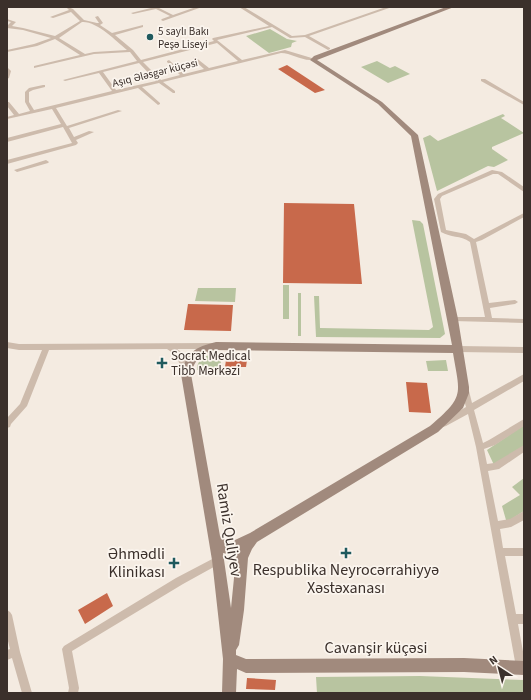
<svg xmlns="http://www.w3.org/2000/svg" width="531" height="700" viewBox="0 0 531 700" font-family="'Source Sans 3',sans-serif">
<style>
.green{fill:#b8c4a0}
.building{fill:#c8694b}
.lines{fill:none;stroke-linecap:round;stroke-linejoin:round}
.street{fill:#cdbbac;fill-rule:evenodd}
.secondary{fill:#a18a7d;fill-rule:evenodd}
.poi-dot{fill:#1f5a5e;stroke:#fbf5ee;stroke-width:1.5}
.labels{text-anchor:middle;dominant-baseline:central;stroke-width:3.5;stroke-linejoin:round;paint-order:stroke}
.far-poi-label{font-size:11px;fill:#3b302b;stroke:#fbf5ee;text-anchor:start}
.far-street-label{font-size:11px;fill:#3b302b;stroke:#fbf5ee}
.poi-label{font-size:13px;fill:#3b302b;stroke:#fbf5ee;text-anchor:start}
.near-street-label{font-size:16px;fill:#3b302b;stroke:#fbf5ee}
.near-poi-label{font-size:16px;fill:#3b302b;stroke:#fbf5ee;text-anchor:end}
</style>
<rect width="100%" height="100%" fill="#f4ebe1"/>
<!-- green -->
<path class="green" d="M270,29L287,39L297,41L292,43L291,47L269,53L246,36Z
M377,61L390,68L395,66L410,74L388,83L361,67Z
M503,114L505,116L501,118L524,133L492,147V149L508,160L494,167L488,166L437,191L423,138L430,135L438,141Z
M412,220L420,221L423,224L445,334L440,338L316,337L314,296H319L320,328L429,330L433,327Z
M283,285H289V319H283Z
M198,288H236L235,302L195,301Z
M298,293H301V336H298Z
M222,352L220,370H197C197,356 210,355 222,352Z
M446,360L448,371H428L426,361Z
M524,425V446L494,465L487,450Z
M524,478V511L510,520H506L502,506L520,495L512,487Z
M420,676L524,680V693H317L316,677Z"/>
<!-- building -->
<path class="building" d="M287,65L325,90L315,93L278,69Z
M284,203L354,204L362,284L283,283Z
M188,304L233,305L231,331L184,330Z
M226,360H247L246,367H225Z
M406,382L427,383L431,413L409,412Z
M107,593L113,606L85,624L78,610Z
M247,678L276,680L275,690L246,689Z"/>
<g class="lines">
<!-- street -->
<path class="street" d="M68,7L73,9L84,20L97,23H99L95,17L98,16L103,23L100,25L112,33L143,25V27L115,35L133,50L141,60L214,41L212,39L213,38L269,26L239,7H244L292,36L305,35L386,7H392L309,36L330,48V49L328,50L305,37L290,38L272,27L217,40L242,60L285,50L315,59C305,63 292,53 281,53L163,82L175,91V93H173L159,83L142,87L160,103V104L158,105L138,88L56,108L67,126L118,110L122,111L69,128L74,137L89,131L94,132L76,140L78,143L76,145L7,164V160L72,143L63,127L7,142V138L61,124L52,109L7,119V117L14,115L7,106V102H9L19,114L30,111L25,102V92L29,88L43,85H45V87L33,90L29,92V102L34,110L112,91L99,73L65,81L63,80L137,61L130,52L94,54L34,68V66L80,55L55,39L37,46L7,52V50L34,44L51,38L23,30L7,28V26L11,22L7,21V19L16,22L12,26L23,28L55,36L80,21L71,12L53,18L50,17L69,10L67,8ZM82,22C97,21 116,41 127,50L94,52L85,54L59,38ZM217,43L238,61L209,68L195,57L193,58V59L204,69L184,74L169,60L167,61V62L180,75L161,80L143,62ZM139,63L156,81L116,90L103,72Z
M155,7H160L159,8L173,15L196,7H202L163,21L161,20L162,19L170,16L156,9L133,14L131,13Z
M7,67L11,71L9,78L7,79Z
M481,79H485L524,102V105L481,81Z
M46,160L49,162L48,163L17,172L14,170Z
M492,170L502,172L524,187V192L498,174H493L442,196L440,199L446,230L466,234L474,239L524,213V217L482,240L476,242L489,303L515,300L518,302L515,304L490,308L492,318L524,319V323L453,321L450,319L453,317H485L470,242C460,235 451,238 441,232L434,199L438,194Z
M7,342L19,344L213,343L216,346L213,349H177L184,354L190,373L189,375H183L182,373L177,356L167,349L49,350L27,406L11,424L10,427L7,428V418L20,404L42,350H19L7,348Z
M458,346L524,347V353L458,352L456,351L455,349L456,347Z
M524,374V381L474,410L483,443L489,440L524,419V426L495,445L484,449L487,464L494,463L524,445V452L499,469L488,471L498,521L510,519L524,511V520L511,527L500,529L503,548H524V556H505L516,614H524V624H518L524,657V671L521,672L518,670L516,667L476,447L468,414L446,426L443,427L440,426L439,424L440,422L466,407L461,389L462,387H468L472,403Z
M218,556L221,557L222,560L221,563L183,584L72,651L79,688L78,693H68L69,688L62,649L64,646L176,578Z
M7,610L10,612L12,615L20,652L32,693H22L12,658L7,660V650L10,649L7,637Z"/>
<!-- secondary -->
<path class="secondary" d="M446,7H454L317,60L382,102L418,135L458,319L469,387V393L463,408L438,432L257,542L252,549L248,558L244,610L239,645L236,650V655L246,659L464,658L524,661V675L464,672L246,673L237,669L236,693H222L223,659L212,560L181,374C187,352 195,347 216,342L452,345L411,136L378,104L310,60L314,56ZM216,350L453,353C460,395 465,396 430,426L250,533L235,540L228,542L220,536L191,374C195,359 201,353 216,350ZM238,551L236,558L231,608L223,553L228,554Z"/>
</g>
<!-- markers -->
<g class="poi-dot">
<circle cx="150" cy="37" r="4"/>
<path d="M160 357h4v4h4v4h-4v4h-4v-4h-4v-4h4z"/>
<path d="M344 547h4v4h4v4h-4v4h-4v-4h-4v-4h4z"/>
<path d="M172 557h4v4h4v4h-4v4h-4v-4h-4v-4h4z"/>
</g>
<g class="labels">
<!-- far-poi labels -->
<g class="far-poi-label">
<text x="158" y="31">5 saylı Bakı<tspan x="158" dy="13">Peşə Liseyi</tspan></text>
</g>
<!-- far-street labels -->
<g class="far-street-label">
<text transform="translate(155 73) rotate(-14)">Aşıq Ələsgər küçəsi</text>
</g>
<!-- poi labels -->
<g class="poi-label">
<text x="171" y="356">Socrat Medical<tspan x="171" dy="15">Tibb Mərkəzi</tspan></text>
</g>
<!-- near-street labels -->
<g class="near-street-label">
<text transform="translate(229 530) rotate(81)">Ramiz Quliyev</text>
<text x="376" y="648">Cavanşir küçəsi</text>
</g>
<!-- near-poi labels -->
<g class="near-poi-label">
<text x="165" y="554">Əhmədli<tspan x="165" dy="18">Klinikası</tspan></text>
<text x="346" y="570" text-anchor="middle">Respublika Neyrocərrahiyyə<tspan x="346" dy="18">Xəstəxanası</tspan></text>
</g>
</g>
<!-- border -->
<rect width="531" height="700" fill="none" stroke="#3b302b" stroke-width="16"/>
<!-- north arrow -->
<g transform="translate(499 668) rotate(324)" stroke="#fbf5ee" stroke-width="3" paint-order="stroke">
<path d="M0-3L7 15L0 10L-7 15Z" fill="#3b302b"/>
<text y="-6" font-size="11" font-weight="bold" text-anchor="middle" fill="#3b302b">N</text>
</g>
</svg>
